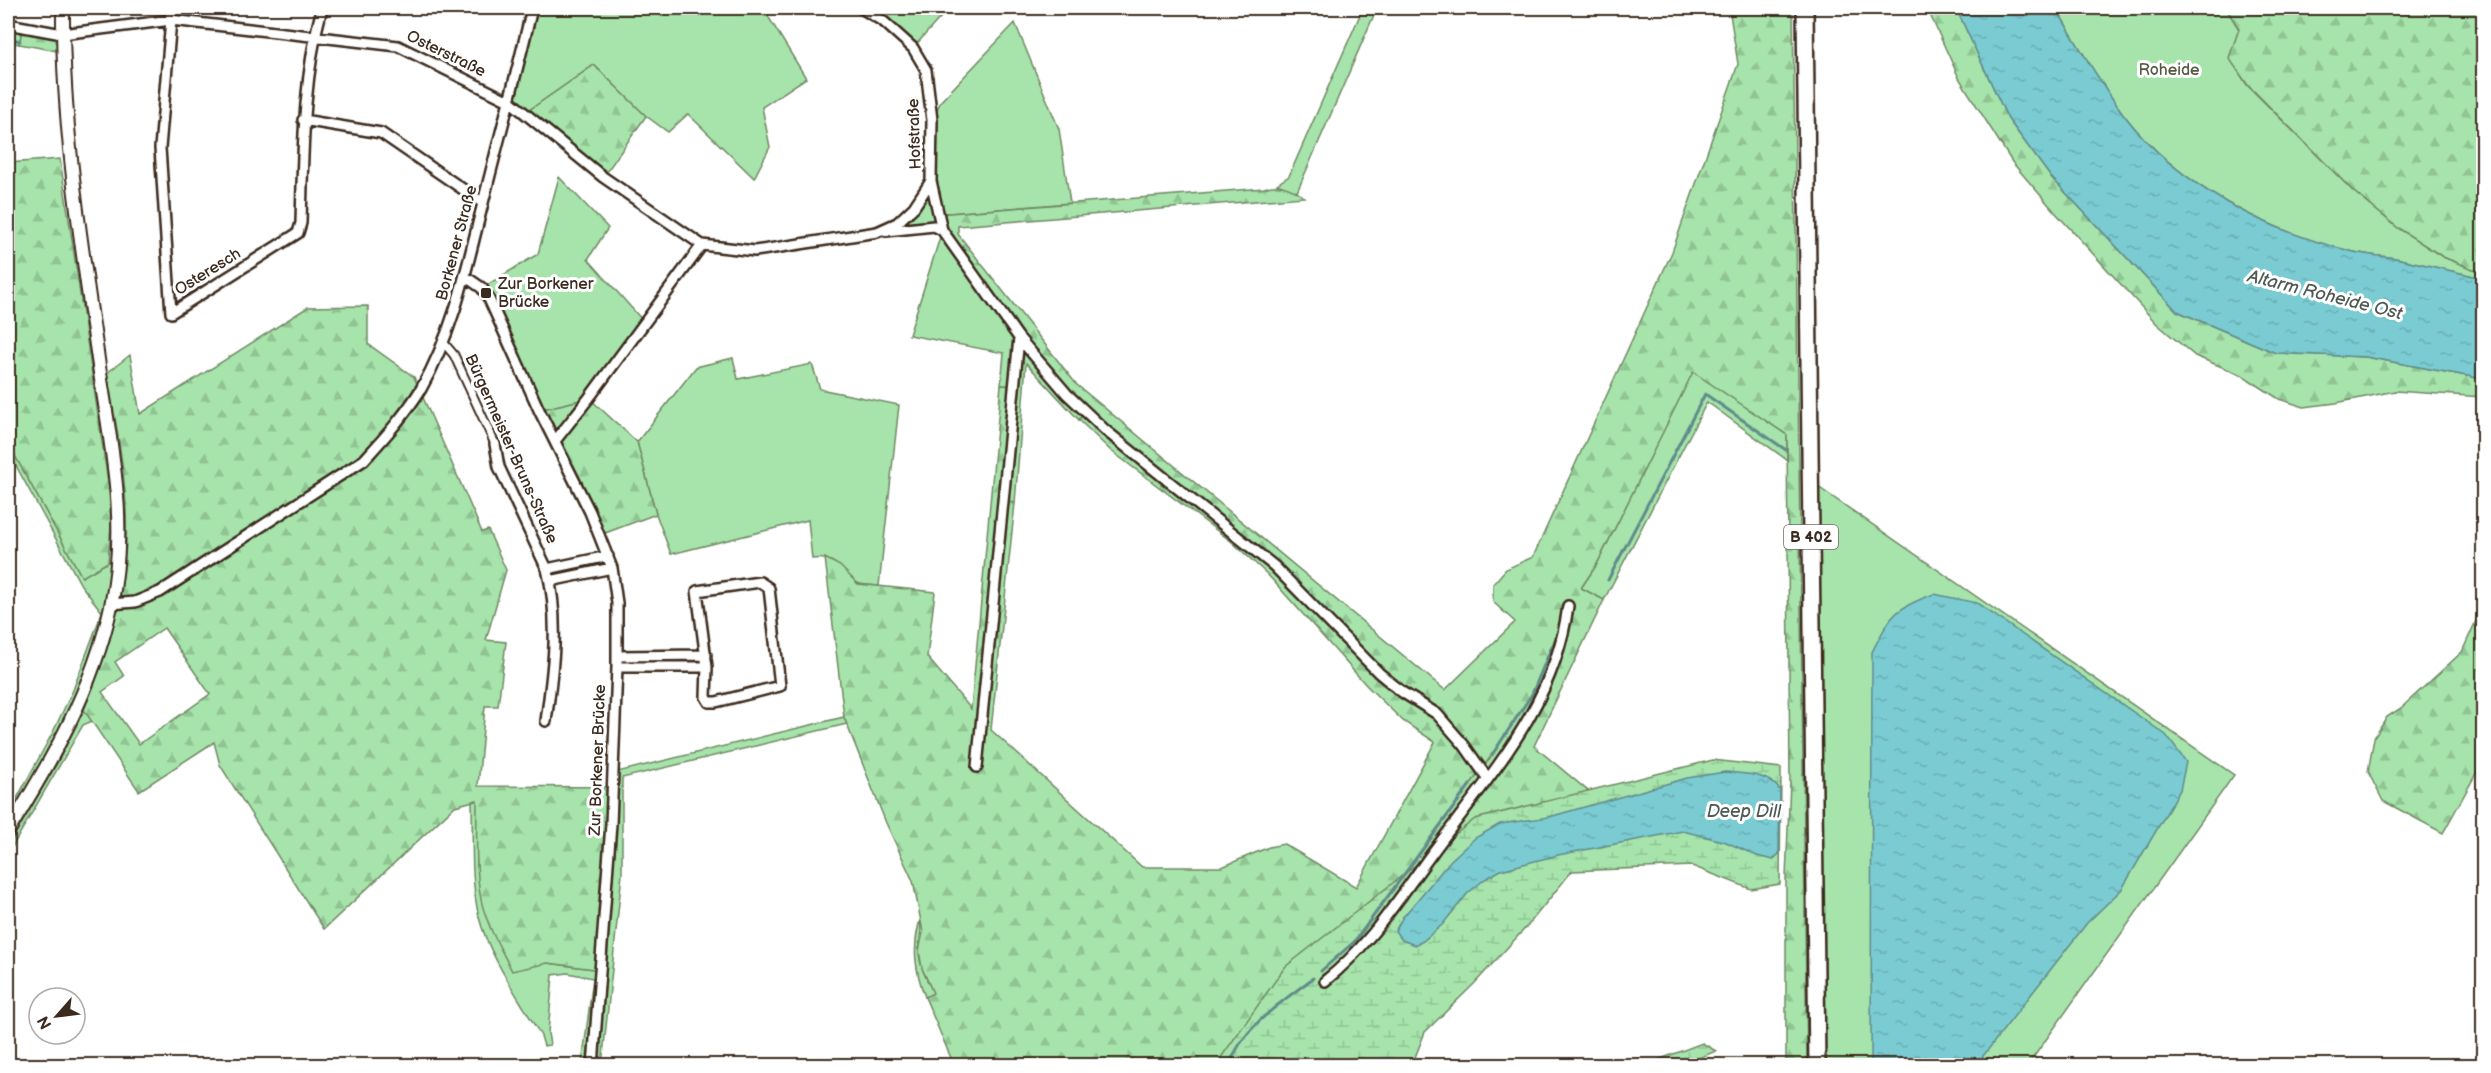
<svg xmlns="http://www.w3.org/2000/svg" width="2491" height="1073" viewBox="0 0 2491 1073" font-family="'Balsamiq Sans',sans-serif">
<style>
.green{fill:#a6e4ab;stroke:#708764;stroke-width:1.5}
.forest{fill:url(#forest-firs);stroke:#708764;stroke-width:1.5;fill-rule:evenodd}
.wetland{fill:url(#wetland-marsh);stroke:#708764;stroke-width:1.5}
.water{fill:url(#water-ripples);stroke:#618b8a;stroke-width:1.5}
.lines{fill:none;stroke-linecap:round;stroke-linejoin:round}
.stream{stroke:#618b8a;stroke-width:3}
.pedestrian-casing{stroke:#3b2a1e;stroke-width:11}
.minor-casing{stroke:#3b2a1e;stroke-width:14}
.tertiary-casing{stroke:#3b2a1e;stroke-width:16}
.primary-casing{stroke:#3b2a1e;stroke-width:20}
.pedestrian{stroke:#fff;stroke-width:7}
.minor{stroke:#fff;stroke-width:9}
.tertiary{stroke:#fff;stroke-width:12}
.primary{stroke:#fff;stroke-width:15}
.poi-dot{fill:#3b2a1e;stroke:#fff;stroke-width:2}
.labels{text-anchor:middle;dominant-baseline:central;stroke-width:6;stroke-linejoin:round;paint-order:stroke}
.shield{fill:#fff;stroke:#766a62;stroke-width:1.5}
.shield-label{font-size:15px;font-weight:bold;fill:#3b2a1e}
.street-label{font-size:16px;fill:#3b2a1e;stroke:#fff}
.park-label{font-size:16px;fill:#565841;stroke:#fff}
.poi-label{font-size:16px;fill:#3b2a1e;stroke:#fff;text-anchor:start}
.water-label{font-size:18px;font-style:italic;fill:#4e5a54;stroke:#fff}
</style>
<defs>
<pattern id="forest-firs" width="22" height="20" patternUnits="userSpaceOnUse" patternTransform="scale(1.5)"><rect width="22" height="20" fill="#a6e4ab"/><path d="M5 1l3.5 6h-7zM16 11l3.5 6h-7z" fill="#90c493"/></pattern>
<pattern id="wetland-marsh" width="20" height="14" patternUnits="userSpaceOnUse" patternTransform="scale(1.5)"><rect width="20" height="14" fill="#a6e4ab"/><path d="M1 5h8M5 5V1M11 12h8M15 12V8" fill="none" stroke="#90c493"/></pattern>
<pattern id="water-ripples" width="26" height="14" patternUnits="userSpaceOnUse" patternTransform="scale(1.5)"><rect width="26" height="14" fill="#7acbd2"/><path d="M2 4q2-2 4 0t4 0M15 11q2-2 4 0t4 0" fill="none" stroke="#6aaeb4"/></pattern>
</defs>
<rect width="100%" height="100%" fill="#fff"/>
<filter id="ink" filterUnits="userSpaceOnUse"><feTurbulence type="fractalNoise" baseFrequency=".0167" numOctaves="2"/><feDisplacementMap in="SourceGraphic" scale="12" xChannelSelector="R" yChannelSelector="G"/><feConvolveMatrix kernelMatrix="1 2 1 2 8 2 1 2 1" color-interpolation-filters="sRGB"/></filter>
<g filter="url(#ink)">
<!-- green -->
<path class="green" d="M532,8H763L806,78L762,107L770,147L754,178L688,114L668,132L646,116L594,65L525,113L511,102Z
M861,8H949L913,48Z
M1363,8H1377L1297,192L1277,184L1289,176Z
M2056,8H2226L2239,29L2230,58L2247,85L2353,191L2398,228L2443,257L2483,273V278C2454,272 2424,264 2395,258C2381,256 2367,255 2354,252C2267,231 2180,188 2124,115C2099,82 2077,44 2056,8Z
M1015,23L1059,129L1070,203L938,214L1085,411L1079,420L1026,363L1015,503L1004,501L1014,386L1001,385L1004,353L909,335L942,231L934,226L877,232L897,223L931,181L932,120L941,101Z
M8,24L23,27L19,44L8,42Z
M559,177L608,228L588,259L644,322L589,398L539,410L482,288L538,254Z
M733,358L738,379L812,364L820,389L899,405L879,586C872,585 861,586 856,582C838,569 837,556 812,559L808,520L671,554L656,514L637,442L696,367Z
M1693,371L1787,435V460L1707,402L1604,600L1581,588L1597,564Z
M8,443L82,577L108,562L113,563C105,610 95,658 75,701C56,743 31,782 8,822V815L53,732L73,690L102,612L81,585L8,451Z
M1811,482L2234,775L2028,1065H1817Z
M1568,606L1541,698L1361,949L1229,1066L1355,941L1492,755L1532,694Z
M84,710L92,721L83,725L8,854V847L58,762Z
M844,717L847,724L622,778V874L602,1065H582L593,978L568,973L553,975L548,1033L550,1045L544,1046L541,1036C521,1001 488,955 479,917C470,880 473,839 472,802L478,800L477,866L548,963L601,970L613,773Z
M920,920C923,933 918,941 919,953C920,968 928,981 934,994L925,997C915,970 912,948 920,920Z"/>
<!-- forest -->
<path class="forest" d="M1732,8H1793L1807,1065H1786V878L1790,781L1787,435L1693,372L1597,564L1581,588L1604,600L1534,746L1600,801L1361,949L1541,698L1567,609L1532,694L1492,755L1355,941L1229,1065H954L925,997L933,993L922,968L919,951L923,932L913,881L886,823L844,717L825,558L840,566L858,584L935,592L927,657L971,709L1001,385L1014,386L1005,501L1015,503L991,730L1142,867H1222L1269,847L1284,844L1356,887L1435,742L1403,721L1367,686L1268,575L1232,542L1110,450L1079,420L1085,411L1067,394L942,231L937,214L1264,188C1279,183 1291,187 1304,197L958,226V234L1077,385L1445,690L1515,622L1493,602V584L1506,569L1533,557L1672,252L1738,64L1730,14Z
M1927,8H1956L2008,119L2050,176L2177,311L2276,353L2366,357L2483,379V397L2395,391L2336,403L2304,407L2279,399L2242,375L2195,356L2157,324L2054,211L2012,162L1959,78Z
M2226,8H2483V273L2443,257L2398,228L2353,191L2247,84L2229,58L2239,29Z
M23,27L62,34L63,52L19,44Z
M594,65L646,116L603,177L525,113Z
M60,159L109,489L111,525L108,562L82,577L8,443V163Z
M368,306V344L414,377L482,532L488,530L506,570L486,640L506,642L498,706H485L478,786L613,787L602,970L548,963L512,971C500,947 484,921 480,894C475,863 477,831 477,800L455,806L324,929L220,765L214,742L139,791L84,710C116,635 133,564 124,482C121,445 113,409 107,373L130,355L140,414L308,307ZM164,628L210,694L139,744L102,692L124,676L115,662Z
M589,398L637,442L656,514L600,535L539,410Z
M2483,605V761L2443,833L2383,801L2368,772L2374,738L2387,717L2401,708L2462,652Z"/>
<!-- wetland -->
<path class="wetland" d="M1713,760L1781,768L1780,884L1751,889L1692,866L1572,871L1529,924L1474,984L1425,1032L1412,1065L1215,1066L1285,967L1475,819Z
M1702,1043L1716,1051L1682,1065H1645Z"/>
<!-- water -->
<path class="water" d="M1956,8H2056C2077,44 2099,81 2124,115C2180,188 2267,231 2354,252C2367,255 2381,256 2395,258C2424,264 2454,272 2483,278V379L2366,357L2276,353L2177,311L2050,176L2008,119Z
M1934,594L1977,603L2166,735L2186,762L2180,790L2122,889L2087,923L1976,1065H1871L1872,652C1891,615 1893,609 1934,594Z
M1725,772C1744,774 1768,773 1780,790L1779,854L1773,860L1757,856L1726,842L1683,831L1558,855L1501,870L1485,879L1468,893L1442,925L1423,941L1415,945L1402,940L1395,931L1403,917L1451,860L1475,838L1500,824L1549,817L1687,778Z"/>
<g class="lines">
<!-- stream -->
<path class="stream" d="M8,38L20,41
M1608,580L1705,394L1786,450
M1492,755L1532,694L1552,646
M1321,971L1355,941L1470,785
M1365,1060L1373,1066
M1229,1066C1243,1026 1281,1003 1313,978"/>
<defs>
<path id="pedestrian" d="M443,342L454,355L495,444"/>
<path id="minor" d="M170,8L171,20L160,148L171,313L298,233L301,223C303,150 303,78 322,8
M8,24L62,34L171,20L398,46L511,102L603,177L702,245L755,251L877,232L897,223L914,207L931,181L932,120L926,70L913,48L884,22L861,8
M303,120L381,133L483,203
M931,181L942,230L1019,338L1067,394L1105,430L1274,566L1379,673L1402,692L1437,714L1464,745L1488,779
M886,231L934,226L942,230
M466,277L482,288L489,299L539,410L590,512L612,568L617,603V667L611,824L593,1066
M555,441L589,398L702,245
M495,444L499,467L547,569C560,620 553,671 546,721
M547,569L608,556
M550,581L612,568
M760,582L769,588L780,686L716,702H709L706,697L707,667L697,591Z
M111,604L135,602L160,592L364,460C384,438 405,415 421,389C454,331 467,267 483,203C499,138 517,73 532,8
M617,656L706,655
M617,667H707
M977,767L1019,338
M1325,981C1370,945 1399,898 1433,852C1490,774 1555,706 1568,606"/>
<path id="tertiary" d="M8,831C52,760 93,689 111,606C129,519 110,444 98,359C81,242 62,126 63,8"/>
<path id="primary" d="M1805,8L1817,1066"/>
</defs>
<!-- pedestrian casing -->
<use href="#pedestrian" class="pedestrian-casing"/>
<!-- minor casing -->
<use href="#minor" class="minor-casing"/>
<!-- tertiary casing -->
<use href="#tertiary" class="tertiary-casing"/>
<!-- primary casing -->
<use href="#primary" class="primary-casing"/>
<!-- pedestrian -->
<use href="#pedestrian" class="pedestrian"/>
<!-- minor -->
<use href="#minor" class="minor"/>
<!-- tertiary -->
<use href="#tertiary" class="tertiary"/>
<!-- primary -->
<use href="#primary" class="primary"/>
</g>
</g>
<!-- markers -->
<rect class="poi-dot" x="480" y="287" width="12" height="12" rx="3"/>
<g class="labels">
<!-- shield labels -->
<rect class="shield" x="1784" y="525" width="54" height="24" rx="4.5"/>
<g class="shield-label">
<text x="1811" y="537">B 402</text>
</g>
<!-- street labels -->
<g class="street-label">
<text transform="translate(446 54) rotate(26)">Osterstraße</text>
<text transform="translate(915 134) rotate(-92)">Hofstraße</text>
<text transform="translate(457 243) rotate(-75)">Borkener Straße</text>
<text transform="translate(208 272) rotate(-32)">Osteresch</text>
<text transform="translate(511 449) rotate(66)">Bürgermeister-Bruns-Straße</text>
<text transform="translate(598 760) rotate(-88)">Zur Borkener Brücke</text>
</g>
<!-- park labels -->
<g class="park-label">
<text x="2169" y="70">Roheide</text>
</g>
<!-- poi labels -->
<g class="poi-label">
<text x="498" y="284">Zur Borkener<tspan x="498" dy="18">Brücke</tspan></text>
</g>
<!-- water labels -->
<g class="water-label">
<text transform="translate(2325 295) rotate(14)">Altarm Roheide Ost</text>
<text x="1744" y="811">Deep Dill</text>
</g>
</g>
<!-- margin -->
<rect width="2491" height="1073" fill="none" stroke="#fff" stroke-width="30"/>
<rect x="15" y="15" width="2461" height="1043" fill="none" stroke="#3b2a1e" stroke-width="2" filter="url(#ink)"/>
<!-- north arrow -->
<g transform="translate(57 1016) rotate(242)"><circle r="28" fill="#ffffff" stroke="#b1aaa5" stroke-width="1.5"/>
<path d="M0-4.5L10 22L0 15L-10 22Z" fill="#3b2a1e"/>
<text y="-9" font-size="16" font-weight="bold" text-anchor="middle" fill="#3b2a1e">N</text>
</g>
</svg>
